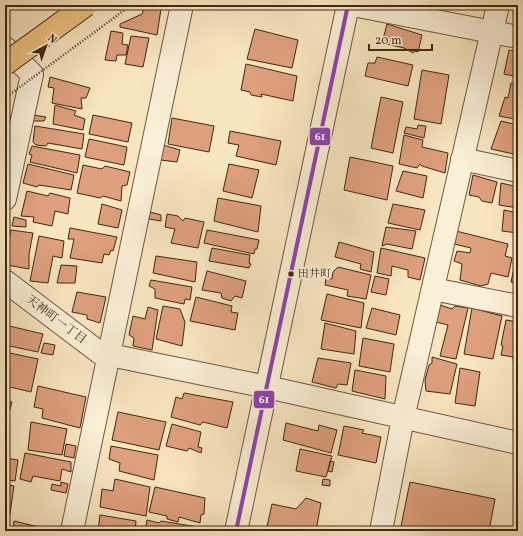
<svg xmlns="http://www.w3.org/2000/svg" width="523" height="536" viewBox="0 0 523 536" font-family="Vollkorn,'Noto Serif JP',serif">
<style>
.building{fill:#dea07d;stroke:#402815}
.lines{fill:none;stroke-linecap:round;stroke-linejoin:round}
.minor-casing{stroke:#6e5840;stroke-width:24}
.tertiary-casing{stroke:#6e5840;stroke-width:24}
.path{stroke:#402815;stroke-width:2.5;stroke-dasharray:1 2;stroke-linecap:butt}
.minor{stroke:#faefd7;stroke-width:22}
.tertiary{stroke:#faefd7;stroke-width:22}
.primary-bridge-casing{stroke:#402815;stroke-width:24;stroke-linecap:butt}
.path-bridge{stroke:#402815;stroke-width:2.5;stroke-dasharray:1 2;stroke-linecap:butt}
.primary-bridge{stroke:#ecc380;stroke-width:22}
.bus-1-casing{stroke:#faefd7;stroke-width:7}
.bus-1{stroke:#8e44ad;stroke-width:4}
.bus-dot{fill:#402815;stroke:#faefd7;stroke-width:1.5}
.labels{text-anchor:middle;dominant-baseline:central;stroke-width:4;stroke-linejoin:round;paint-order:stroke}
.bus-label{font-size:11px;fill:#402815;stroke:#faefd7;text-anchor:start}
.street-label{font-size:12px;fill:#402815;stroke:#faefd7}
.line-badge{stroke:#faefd7;stroke-width:1.5}
.badge-label{font-size:11px;text-anchor:middle;font-weight:bold;fill:#fff}
</style>
<rect width="100%" height="100%" fill="#f8e6c1"/>
<filter id="stains"><feTurbulence type="fractalNoise" baseFrequency=".005" numOctaves="4"/><feColorMatrix values="0 0 0 0 .2 0 0 0 0 .09 0 0 0 0 .02 0 0 0 .5 -.17"/></filter>
<radialGradient id="worn" r=".72"><stop offset=".6" stop-color="#630" stop-opacity="0"/><stop offset="1" stop-color="#630" stop-opacity=".3"/></radialGradient>
<!-- building -->
<path class="building" d="M145,5L161,9L157,35L120,27V24L142,14Z
M387,24L422,35L418,52L415,51L413,53L404,48L382,43Z
M255,29L298,40L292,68L247,59Z
M111,31L123,33L122,44L128,45L126,55H117L116,61L105,60Z
M131,36L149,38L143,67L125,64Z
M509,50L518,52V77L504,74Z
M377,57L413,65L408,86L365,76L368,63H375Z
M246,64L297,76L293,101L261,94L262,97L251,95L250,92L241,90Z
M422,70L449,75L441,124L414,119Z
M50,77L90,88L86,98H81L82,109L52,103L54,88L48,87Z
M511,83L518,84V115L514,119L499,116L505,97L508,98Z
M381,97L403,102L393,153L371,148Z
M55,105L76,111L74,115L85,119L83,130L53,124Z
M5,110L11,117L7,120L9,133L5,137Z
M33,115L46,117L44,121H33Z
M93,115L132,123L128,142L89,134Z
M172,118L214,126L209,152L168,144Z
M501,121L518,125V155L491,149Z
M418,125L426,126L424,138L404,133L406,127L417,129Z
M35,126L84,134L82,149L48,143L46,146L36,145L33,142Z
M230,131L281,141L276,165L236,156L239,145L228,143Z
M404,135L423,140L422,147L448,153L445,173L422,166L420,164L417,168L399,164Z
M89,139L127,147L124,165L85,157Z
M163,145L180,150L177,162L161,160Z
M32,146L80,155L77,173L30,162L32,155L29,154Z
M350,157L393,166L387,200L344,190Z
M28,164L74,175L71,190L39,185L37,187L23,183Z
M229,164L259,170L252,198L223,191Z
M83,165L102,169L105,166L130,172L127,185L122,186L121,201L103,196L100,198L77,193Z
M403,171L427,176L423,198L396,191Z
M473,175L497,182L492,203L482,201L479,197L469,195Z
M501,183L518,187V208L499,205Z
M27,191L48,196L50,193L70,198L68,214L55,211L52,226L33,222L34,217L21,216Z
M218,198L261,206L258,232L214,221Z
M102,204L122,210L118,228L98,224Z
M393,204L425,210L420,230L388,223Z
M504,210L518,213V233L502,231Z
M150,212L161,215V221L149,219Z
M167,214L178,216L183,221L185,218L204,222L198,248L171,243L175,229L165,227Z
M14,217L26,220V227L12,226Z
M386,227L416,231L412,249L387,244L382,246Z
M70,228L117,237L113,251L111,250L109,255L104,254L102,263L70,258L74,239H68Z
M11,230L33,233L29,254V269L7,265L8,260L5,259V257Z
M207,230L259,240L257,249H255L254,254L204,243Z
M456,231L508,244L505,256L512,258L508,277L491,273L488,284L481,286L460,280L462,264L454,261L457,251L470,253L471,248L454,244Z
M39,236L64,241L62,258L53,256L48,283L30,281Z
M339,242L374,252L371,272L360,269L361,264L335,257Z
M212,248L250,255L249,263L251,264L249,268L209,261Z
M381,248L425,258L420,280L408,277V270L392,266L391,276L377,273Z
M518,249V284L511,282Z
M156,256L197,262L195,282L153,273Z
M61,265L77,266L75,283H57Z
M338,267L371,275L366,299L347,296L348,290L325,285L326,278L332,279L333,272Z
M207,271L246,281L242,298L235,296L231,301L222,298L221,293L202,290Z
M375,276L389,279L386,295L371,292Z
M151,280L192,287L190,300L185,299L184,304L155,298V289L149,286Z
M77,292L106,297L100,323L87,319V315L72,312Z
M327,294L364,303L361,328L321,320Z
M196,297L232,306L231,312L238,313L235,330L190,321Z
M440,305L452,309L455,306L468,308L456,359L440,356L448,325L436,322Z
M163,306L180,309L185,322L182,346L156,339Z
M148,307L158,310L152,350L133,346L134,338L129,335L133,316L145,319Z
M372,308L400,315L396,335L366,328Z
M472,308L502,316L493,359L464,354Z
M506,320L518,322V371L514,370L513,357L501,355L503,346L501,345Z
M325,323L356,331L354,354L321,349Z
M5,325L43,334L38,352L5,345Z
M363,338L394,344L390,372L359,366Z
M44,343L55,345L53,355L41,353Z
M5,352L38,359L31,392L10,387L8,397L5,396Z
M432,357L457,364L450,394L426,391L425,380L429,365L432,363Z
M318,358L351,363L347,385L338,384L336,388L312,382Z
M460,368L480,372L475,406L455,403Z
M355,370L386,376L385,399L352,391Z
M38,386L86,397L80,428L42,418L43,409L34,407Z
M184,393L233,402L227,428L203,422L200,425L171,417L176,397L182,399Z
M5,401L12,402L9,413L5,412Z
M118,412L166,422L159,450L112,440Z
M31,422L67,429L62,455L28,450Z
M286,423L318,431L319,425L337,430L331,453L283,440Z
M172,424L201,432L198,447L202,448L201,453L189,448L187,451L166,446Z
M344,426L364,430L362,433L381,437L376,463L338,455Z
M66,444L76,446L74,458L64,456Z
M111,446L158,455L154,480L119,471L120,463L109,459Z
M300,449L332,456L326,477L296,471Z
M25,453L71,462V472L62,469L60,481L33,476L31,482L20,479Z
M5,458L18,460L15,481L5,480Z
M330,461L334,462L332,472L328,471Z
M115,479L150,487L146,516L100,507L102,489L113,491Z
M323,479L330,480V486L322,485Z
M61,482L68,484L66,493L51,490L52,484L61,486Z
M410,482L495,499L489,531H400Z
M5,484L14,486L10,514H5Z
M155,487L205,498L204,514L201,515L200,523L179,517L178,522L167,519V516L149,512Z
M306,498L321,503L316,531H266L272,504L296,509Z
M100,515L136,521L135,531H98Z
M147,520L159,523L161,521L204,528V531H145Z
M14,521L51,530V531H13Z"/>
<g class="lines">
<defs>
<path id="minor" d="M353,5L518,37
M5,48L32,74L5,199
M462,159L518,171
M5,281L100,353L267,387L518,443
M433,289L518,306
M72,531L182,5
M381,531L403,418L498,5"/>
<path id="tertiary" d="M236,531L348,5"/>
</defs>
<!-- minor casing -->
<use href="#minor" class="minor-casing"/>
<!-- tertiary casing -->
<use href="#tertiary" class="tertiary-casing"/>
<!-- path -->
<path class="path" d="M111,20L131,5"/>
<!-- minor -->
<use href="#minor" class="minor"/>
<!-- tertiary -->
<use href="#tertiary" class="tertiary"/>
<defs>
<path id="primary-bridge" d="M5,64L86,5"/>
</defs>
<!-- primary-bridge casing -->
<use href="#primary-bridge" class="primary-bridge-casing"/>
<!-- path-bridge -->
<path class="path-bridge" d="M5,98L111,20"/>
<!-- primary-bridge -->
<use href="#primary-bridge" class="primary-bridge"/>
<defs>
<path id="bus-1" d="M236,531L348,5"/>
</defs>
<!-- bus-1 casing -->
<use href="#bus-1" class="bus-1-casing"/>
<!-- bus-1 -->
<use href="#bus-1" class="bus-1"/>
</g>
<!-- markers -->
<circle class="bus-dot" cx="291" cy="274" r="3.5"/>
<g class="labels">
<!-- bus labels -->
<g class="bus-label">
<text x="298" y="274">田井町</text>
</g>
<!-- street labels -->
<g class="street-label">
<text transform="translate(56 320) rotate(37)">天神町一丁目</text>
</g>
</g>
<g class="line-badge">
<rect x="309" y="127" width="22" height="19" rx="4" fill="#8e44ad"/>
<rect x="253" y="390" width="22" height="19" rx="4" fill="#8e44ad"/>
</g>
<g class="badge-label">
<text x="320" y="140">61</text>
<text x="264" y="403">61</text>
</g>
<!-- margin -->
<rect width="523" height="536" fill="none" stroke="#f8e6c1" stroke-width="20"/>
<rect x="6" y="6" width="511" height="524" fill="none" stroke="#402815" stroke-width="2"/>
<rect x="10" y="10" width="503" height="516" fill="none" stroke="#402815"/>
<!-- north arrow -->
<g transform="translate(46 46) rotate(41)" stroke="#faefd7" stroke-width="3" paint-order="stroke">
<path d="M0-3L7 15L0 10L-7 15Z" fill="#402815"/>
<text y="-6" font-size="11" font-weight="bold" text-anchor="middle" fill="#402815">N</text>
</g>
<!-- scale -->
<path d="M369 44v6h63v-6" fill="none" stroke="#402815" stroke-width="2"/>
<text x="375" y="44" font-size="12" fill="#402815" stroke="#faefd7" stroke-width="3" paint-order="stroke">20 m</text>
<rect width="100%" height="100%" filter="url(#stains)"/>
<rect width="100%" height="100%" fill="url(#worn)"/>
</svg>
